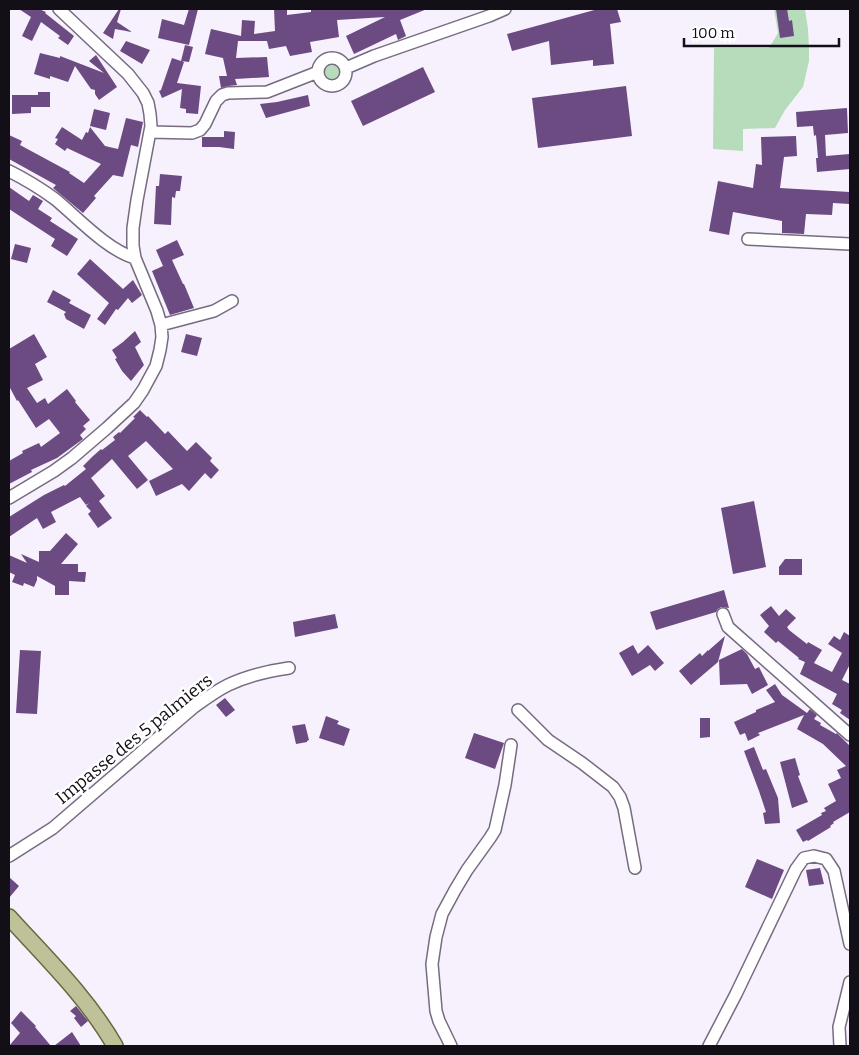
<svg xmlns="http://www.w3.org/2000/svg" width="859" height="1055" viewBox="0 0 859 1055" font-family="Bitter,serif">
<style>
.green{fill:#b7dcbb}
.building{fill:#6b4b82}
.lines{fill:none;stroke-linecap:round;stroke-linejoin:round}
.minor-casing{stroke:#766b7f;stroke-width:14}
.major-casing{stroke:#68693f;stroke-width:18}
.minor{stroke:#fff;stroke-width:11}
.major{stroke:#bfc299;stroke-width:15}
.labels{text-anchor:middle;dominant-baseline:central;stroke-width:5;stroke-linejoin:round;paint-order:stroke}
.street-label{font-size:18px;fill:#130f17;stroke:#fff}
</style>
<rect width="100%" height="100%" fill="#f7f0fd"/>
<!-- green -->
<path class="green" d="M774,9H805L808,29L809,49V61L803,87L785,110L775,128L743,129V151L713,149L714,48H769L778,33Z
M323 75a10 10 0 1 1 20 0a10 10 0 1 1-20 0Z"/>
<!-- building -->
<path class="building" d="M19,9H39L46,12L45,13L74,36L68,45L58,38L60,36L41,22L32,41L22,36L31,17Z
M119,9H121L117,22L132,32L115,29L113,39L103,33Z
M189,9H198L189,45L158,38L162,19L184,25Z
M274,9H287V15L311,12V9H427L400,20L406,36L398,40L396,34L354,54L346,36L385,17L337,20L339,37L310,42L312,52L290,56L286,46L269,49L267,41H238L236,58L267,57L269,77L235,79L237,85L228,86L221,88L219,76H227L223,58L205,54L211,29L241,36L242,20L255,21L254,34L275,31Z
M598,9H617L621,22L610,24L614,64L593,66V60L551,65L549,41L512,51L507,34Z
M776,9H787L789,21L792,20L794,36L780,38Z
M126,41L150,50L142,64L120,51Z
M185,45L193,47L189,62L181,61Z
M40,53L60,58V56L104,73L89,61L96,55L117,87L99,100L95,94V90L91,89L75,66L68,82L50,76V79L34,74Z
M172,58L184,62L177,83L201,86L198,114L186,113V109L180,108L182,89L162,98L159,91L161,90Z
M423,67L435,92L363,126L351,101Z
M626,86L632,136L538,148L532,98Z
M38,92H50V107H31V113L12,114V95H38Z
M308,95L310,106L266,118L260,104L277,102Z
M847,108L848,133L825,135L826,156L850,154V169L817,172L816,158H818L816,135L814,136L813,126L797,127L796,112Z
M94,109L110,113L106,130L90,126Z
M126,118L143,122L138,147L131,145L123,177L113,175L94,196L96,198L83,213L53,188L56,185L9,159V135L22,141L20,145L70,172L69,173L84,183L101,164L67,148L65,151L55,144L58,139L55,138L62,127L82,140L86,132L88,133L90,127L105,146L118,149Z
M224,131L235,132L234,149L219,147H202V137H224Z
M796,136L797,156L784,157L780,188L850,192V204L833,203L832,215L806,214L804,234L782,233V221L733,212L729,235L709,231L718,181L753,188L756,164L762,165L761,137Z
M160,174L182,176L180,191H176L175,198L172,197L171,225L154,224L156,186H159Z
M9,187L29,201L33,195L43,201L38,209L52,218L50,221L78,239L67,256L51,246L55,239L9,209Z
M177,240L184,255L172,260L183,284H184L194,308L170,315L152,271L163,266L156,250Z
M15,244L31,248L27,263L11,259Z
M90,259L123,289L133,280L142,295L132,303L128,298L118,310L116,309L105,325L97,319L109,303L77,274Z
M53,290L71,300L69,303L91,315L84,329L66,319L64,314L66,312L47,302Z
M135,331L141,342L135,347L144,365L131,381L122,371L115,359L117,358L112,350L123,342Z
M34,334L47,357L35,364L43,380L27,388L37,403L45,398L48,404L67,389L76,401L75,402L90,420L83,426L86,429L80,435L83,439L57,458L31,470L32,472L9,484V461L23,453L22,451L39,443L41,447L60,433L49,419L36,428L18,400L17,401L9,386V349Z
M186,334L202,338L197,356L181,352Z
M140,410L147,417L148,416L165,434L168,431L187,451L196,442L212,458L210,461L219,470L211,479L205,473L189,491L182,484L156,496L149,481L173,469L146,441L128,456L148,480L137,489L112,459L91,478L105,496L99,501L112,518L98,528L88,514L91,511L86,506L89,503L86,505L80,497L51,512L56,522L43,529L37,518L9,537V517L44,495L64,485L65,486L86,469L83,466L92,457L101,449L102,450L115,440L113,437L119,432L120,433L135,418L133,417Z
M754,501L766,567L733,574L721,508Z
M66,533L78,544L61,564H78V572H86L85,582L69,581V595H55V586L37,576V580L34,587L24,583L23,586L12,582L15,575L9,572V555L27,563L21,554L39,562V551H50Z
M785,559H802V575H779V567Z
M724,590L729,608L721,607L718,609L716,612L656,630L650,612Z
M771,606L779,616L786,609L796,618L787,627L789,630L807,644L808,642L822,650L814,663L832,672L842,653L828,644L834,636L840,640L844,632L850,636V664L842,680L850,684V720L840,713L842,710L832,704L837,694L800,674L805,662L798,659L799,658L778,641L776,643L764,632L769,626L760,615Z
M335,614L338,628L295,637L293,622Z
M725,636L718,662L691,685L679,671L700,653L702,656L708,650V651Z
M633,645L638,654L648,645L664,663L655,671L650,665L632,676L619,653Z
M742,649L747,654L755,669L759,667L768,685L752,694L747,684L720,685L719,660Z
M20,650L41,651L37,714L16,713Z
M775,684L782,695L807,713L810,709L817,715L814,719L821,723L820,725L836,734L837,733L850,746V812L833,822L834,823L830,826L831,827L808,841L807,840L803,842L796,830L822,815L821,813L826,811L824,808L836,801L828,784L841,778L837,770L846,766L823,744L797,729L804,715L758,733L760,735L748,741L745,733L740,735L734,722L756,712V710L775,702L766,690Z
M225,698L235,710L226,717L216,705Z
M326,716L339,721L337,724L350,729L344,746L319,738Z
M700,718H710V737L700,738Z
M305,724L309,740L307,741V742L296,744L292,726Z
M474,733L504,743L495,769L465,758Z
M754,747L763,770L766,769L778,798L780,823L765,824L763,813L766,812L759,791L744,751Z
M795,758L800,775L798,776L808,802L792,808L780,762Z
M757,859L784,870L772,899L745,887Z
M820,868L824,884L809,886L806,870Z
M9,877L19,886L9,898Z
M76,1006L88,1021L81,1027L74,1018L76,1016L70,1011Z
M21,1011L36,1026L35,1027L51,1046H9L20,1033L11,1023Z
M72,1032L81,1046H54Z"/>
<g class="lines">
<defs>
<path id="minor" d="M318 72a14 14 0 1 1 28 0a14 14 0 1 1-28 0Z
M346,68L374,56L489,16L505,9
M150,132L192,133L200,130L205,124L216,101L222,95L228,93L267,92L318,72
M9,171C25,179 40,188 55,199C77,217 107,250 135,258
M748,239L850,244
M161,325L214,311L232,301
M9,498L54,471L72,458L107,428L134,403L143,390L156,366L160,350L162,337L161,325L157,311L135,258L133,246V228L137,200L151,126L150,114L148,103L143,93L128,74L59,9
M723,614L728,627L850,735
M518,710L548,740L582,763L613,787L620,797L624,808L635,868
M9,856L53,828L194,707C205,699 216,691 228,685C247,676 268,671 289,668
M451,1046L439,1021L436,1011L432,964L436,937L442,914L455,890L467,870L490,838L495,830L505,785L511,745
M709,1046L736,994L796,869L804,858L814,856L826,859L834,871L850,944
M840,1046L839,1027L850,982"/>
<path id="major" d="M9,917C46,958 87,997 115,1046"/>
</defs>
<!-- minor casing -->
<use href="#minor" class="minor-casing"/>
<!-- major casing -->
<use href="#major" class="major-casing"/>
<!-- minor -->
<use href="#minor" class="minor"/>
<!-- major -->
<use href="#major" class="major"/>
</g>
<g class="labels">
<!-- street labels -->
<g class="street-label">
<text transform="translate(134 739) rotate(-39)">Impasse des 5 palmiers</text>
</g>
</g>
<!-- border -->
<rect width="859" height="1055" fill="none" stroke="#130f17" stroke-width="20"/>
<!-- scale -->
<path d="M684 38v8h155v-8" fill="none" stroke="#130f17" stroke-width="2.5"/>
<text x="692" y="38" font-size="15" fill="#130f17" stroke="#ffffff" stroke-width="4" paint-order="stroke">100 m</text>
</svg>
